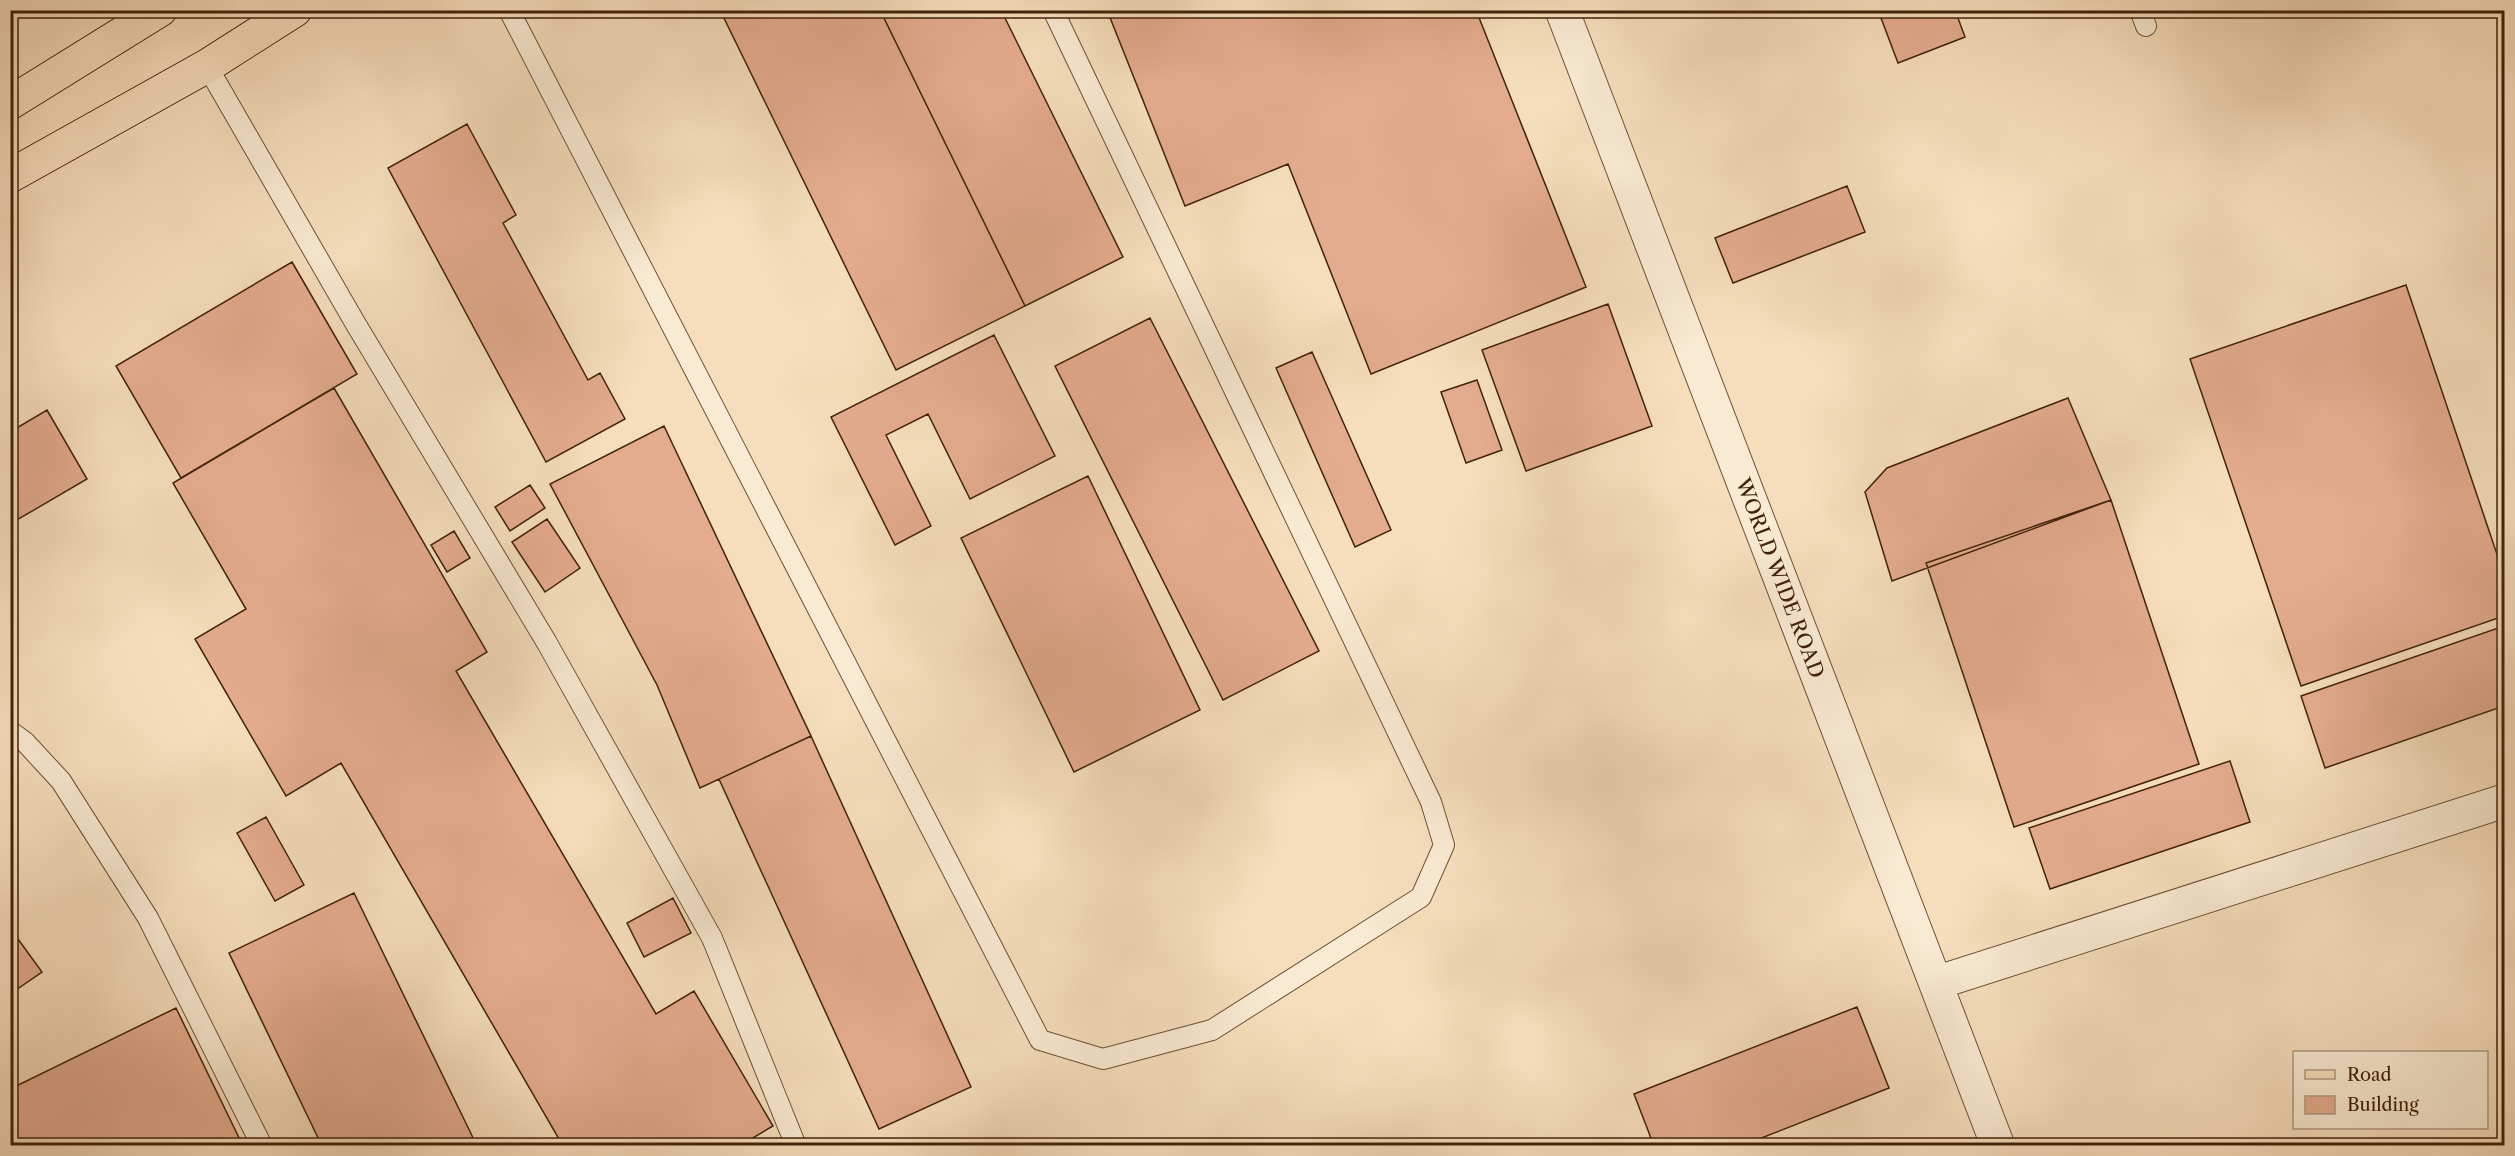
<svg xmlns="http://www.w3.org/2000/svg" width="2515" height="1156" viewBox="0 0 2515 1156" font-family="'Libre Caslon Text',serif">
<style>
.building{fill:#e4ac8e;stroke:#41220a;stroke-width:1.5}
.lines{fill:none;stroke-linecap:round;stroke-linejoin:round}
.service-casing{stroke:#6e5136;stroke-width:22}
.minor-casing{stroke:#6e5136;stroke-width:35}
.primary-casing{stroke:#41220a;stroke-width:35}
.service{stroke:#f9ead3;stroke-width:20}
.minor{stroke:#f9ead3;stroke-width:33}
.primary{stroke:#f6debc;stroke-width:33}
.labels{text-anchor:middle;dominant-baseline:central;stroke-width:6;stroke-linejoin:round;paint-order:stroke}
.street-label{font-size:20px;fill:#41220a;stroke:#f9ead3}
</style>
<rect width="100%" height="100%" fill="#f6debc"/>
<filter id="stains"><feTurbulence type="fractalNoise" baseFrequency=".00333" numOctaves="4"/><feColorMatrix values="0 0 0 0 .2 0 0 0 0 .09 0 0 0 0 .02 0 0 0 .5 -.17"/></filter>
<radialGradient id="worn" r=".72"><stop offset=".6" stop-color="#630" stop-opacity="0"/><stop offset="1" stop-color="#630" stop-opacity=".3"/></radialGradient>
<!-- building -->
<path class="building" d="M720,10H880L1025,306L896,370Z
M880,10H1001L1123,257L1025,306Z
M1107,10H1476L1586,287L1371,374L1288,164L1185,206Z
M1878,10H1955L1965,37L1898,63Z
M467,124L516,215L503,223L588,380L600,373L625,419L546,462L388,168Z
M1847,186L1865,232L1733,283L1715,238Z
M292,262L357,374L181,478L116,366Z
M2406,285L2504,575V616L2301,686L2190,359Z
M1608,304L1652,426L1526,471L1482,350Z
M1150,318L1319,651L1223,700L1055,366Z
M994,335L1055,456L970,499L928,414L886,435L931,526L895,545L831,417Z
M1312,352L1391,530L1355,547L1276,368Z
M1477,380L1502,450L1466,463L1441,392Z
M334,388L487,652L456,671L656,1014L694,991L773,1126L739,1146H563L341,763L286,796L195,639L246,609L173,483Z
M2068,398L2111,500L1892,581L1865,492L1887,468Z
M47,410L87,479L10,524V432Z
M664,426L811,736L700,788L657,685L550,484Z
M1088,476L1200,710L1074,772L961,538Z
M530,485L545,508L510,531L495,507Z
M2111,500L2199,764L2014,827L1926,563Z
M547,519L580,568L545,592L512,542Z
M454,531L470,558L447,572L431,545Z
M2504,626V706L2325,768L2301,696Z
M811,736L971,1087L879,1129L719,779Z
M2230,761L2250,822L2050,889L2029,828Z
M266,817L304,885L275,901L237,833Z
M354,893L477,1146H322L229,953Z
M673,898L691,933L644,957L627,923Z
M10,928L42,972L10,994Z
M1857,1007L1889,1088L1741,1146H1654L1634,1094Z
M176,1008L243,1146H10V1089Z"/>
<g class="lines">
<defs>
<path id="service" d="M509,10L1040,1040L1103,1059L1212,1030L1421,897L1444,845L1431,802L1053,10
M2140,10L2146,26
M207,66L354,321L547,643L712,938L796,1146
M10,731L25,742L61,781L148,918L262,1146"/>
<path id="minor" d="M1562,10L1998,1146
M1936,983L2504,801"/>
<path id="primary" d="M10,103L160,10
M10,176L207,66L295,10"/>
</defs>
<!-- service casing -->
<use href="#service" class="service-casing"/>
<!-- minor casing -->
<use href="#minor" class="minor-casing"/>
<!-- primary casing -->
<use href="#primary" class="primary-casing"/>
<!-- service -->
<use href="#service" class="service"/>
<!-- minor -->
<use href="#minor" class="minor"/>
<!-- primary -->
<use href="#primary" class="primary"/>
</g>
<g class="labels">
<!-- street labels -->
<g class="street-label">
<text transform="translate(1780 578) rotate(69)">WORLD WIDE ROAD</text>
</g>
</g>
<!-- margin -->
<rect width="2515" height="1156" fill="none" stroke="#f6debc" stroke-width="36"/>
<rect x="12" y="12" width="2491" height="1132" fill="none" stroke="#41220a" stroke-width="3"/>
<rect x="18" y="18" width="2479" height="1120" fill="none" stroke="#41220a" stroke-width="1.5"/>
<!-- legend -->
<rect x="2293" y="1051" width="195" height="78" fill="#f9ead3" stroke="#af9a83" stroke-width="1.5"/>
<rect x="2305" y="1070" width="30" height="9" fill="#f6debc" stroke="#af9a83" stroke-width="1.5"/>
<text x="2347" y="1081" font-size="18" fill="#41220a">Road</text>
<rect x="2305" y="1096" width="30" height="18" fill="#e4ac8e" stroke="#af9a83" stroke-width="1.5"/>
<text x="2347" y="1111" font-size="18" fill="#41220a">Building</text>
<rect width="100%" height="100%" filter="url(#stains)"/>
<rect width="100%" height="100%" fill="url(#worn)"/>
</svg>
